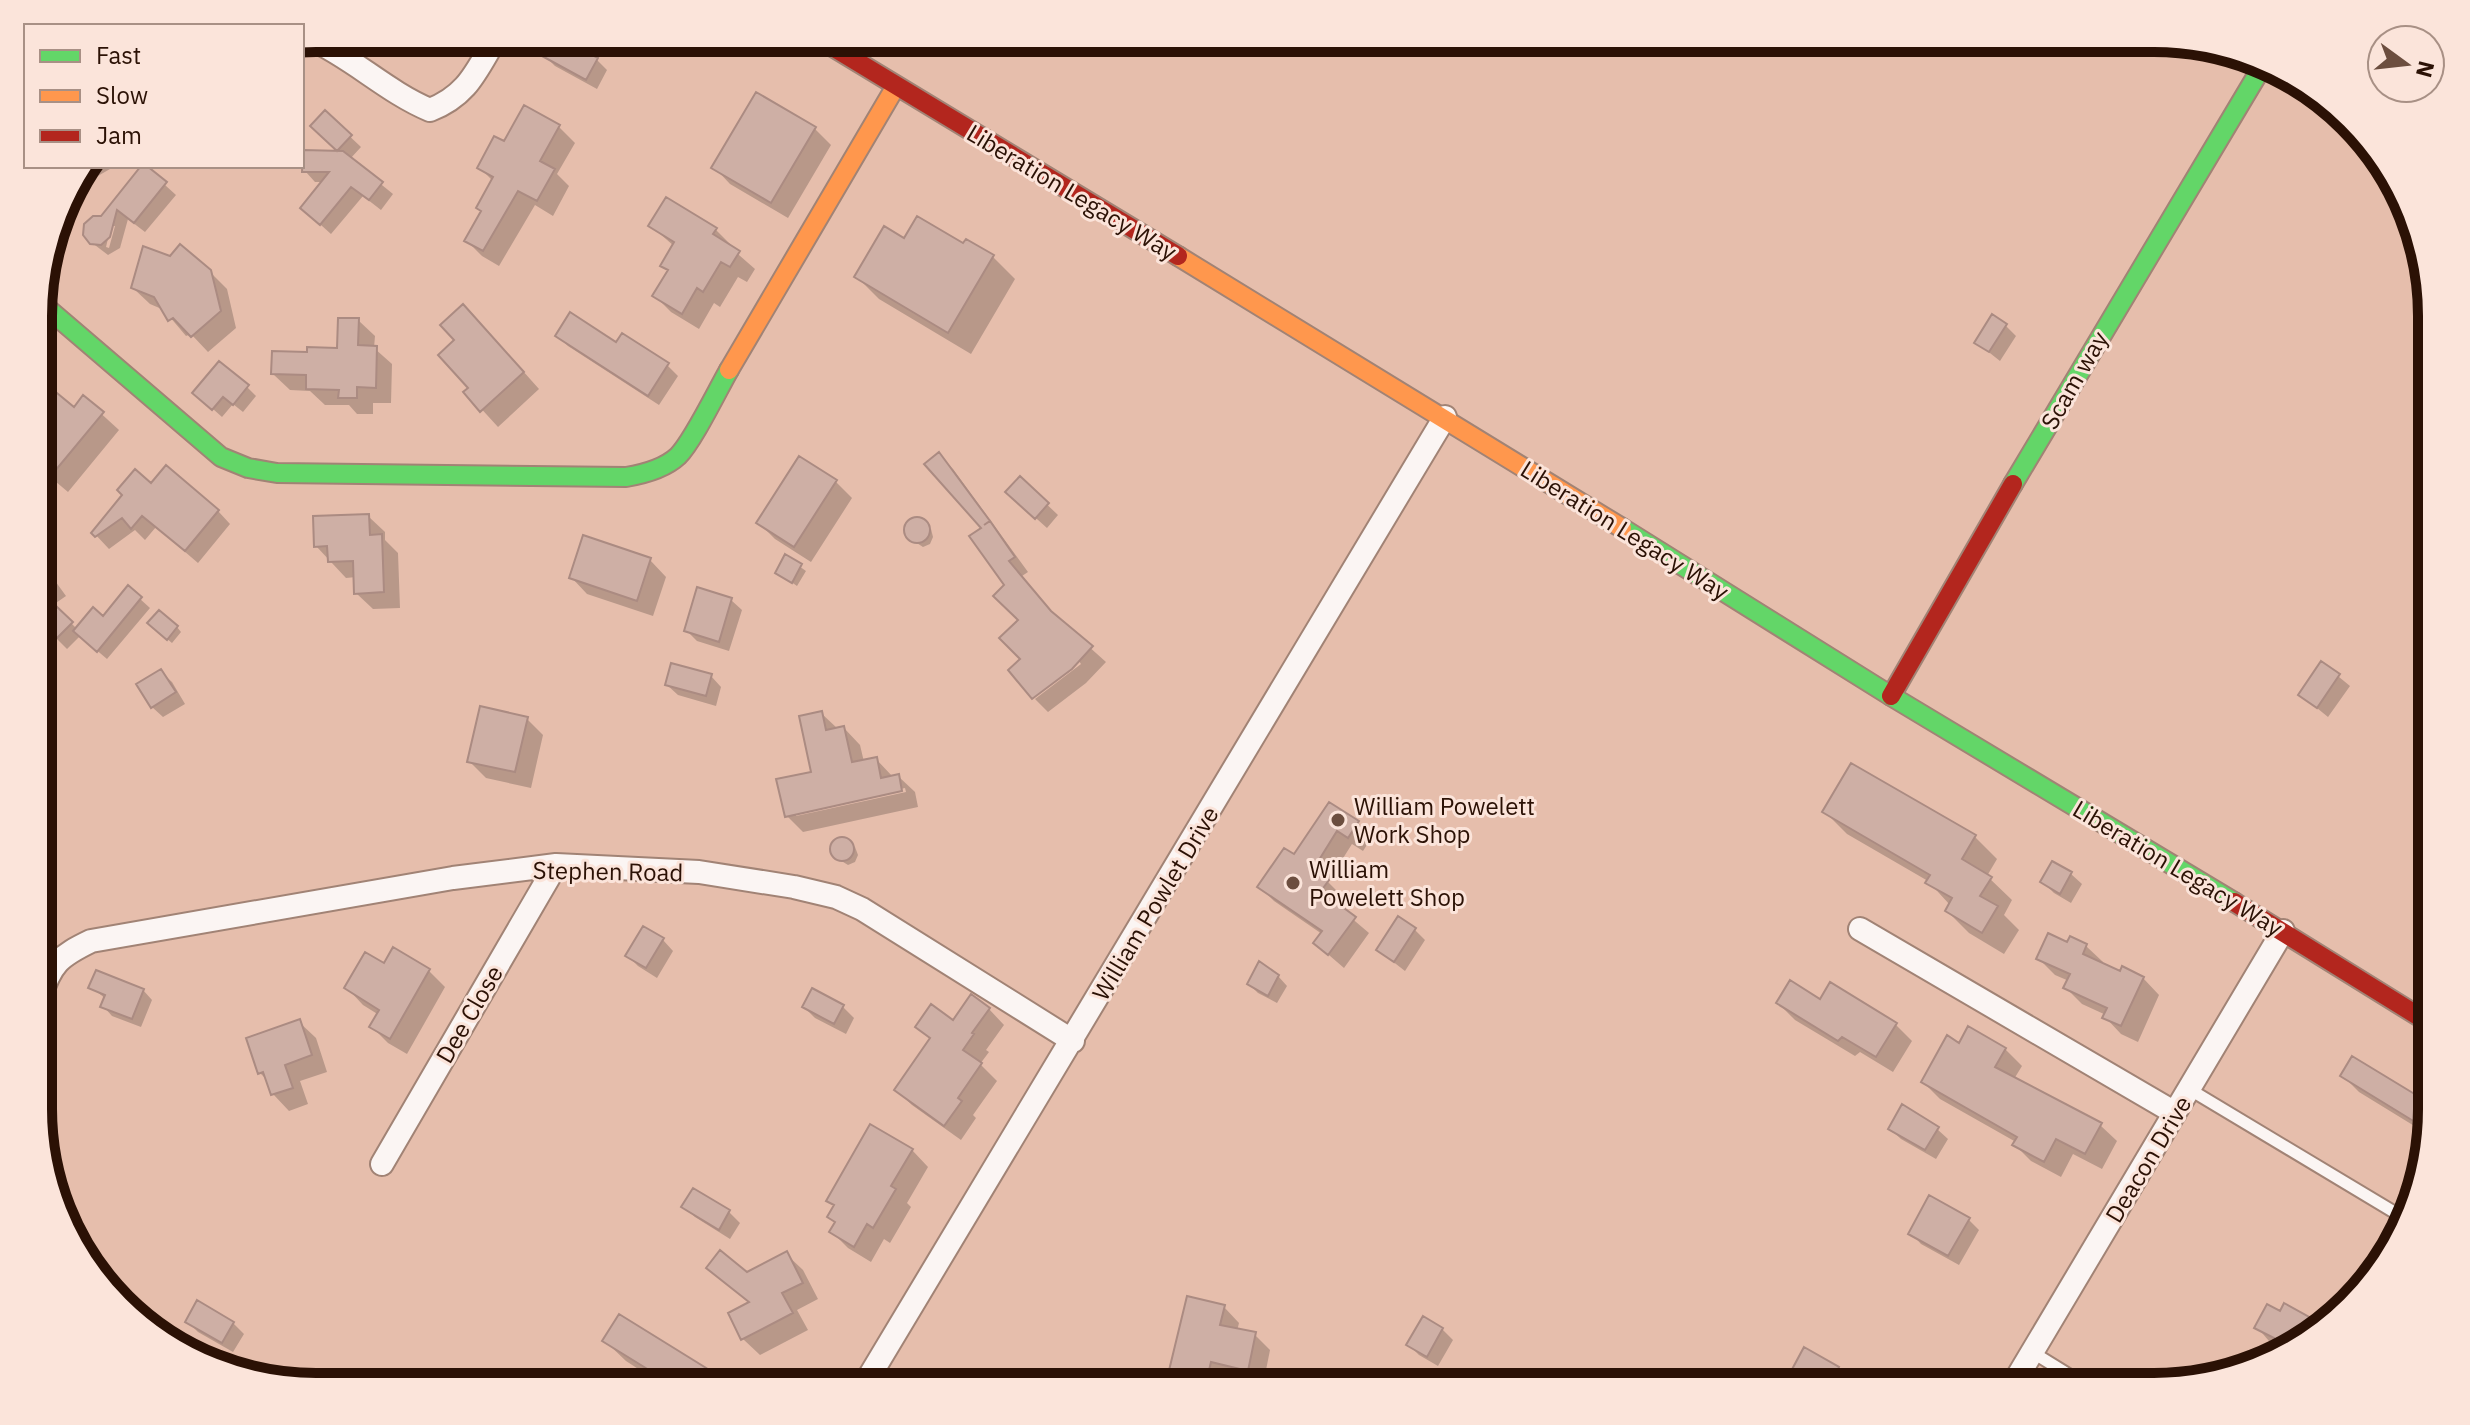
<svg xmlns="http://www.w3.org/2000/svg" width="2470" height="1425" viewBox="0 0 2470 1425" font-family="'IBM Plex Sans',sans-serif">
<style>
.shadow{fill:#0003;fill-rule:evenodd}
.building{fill:#ceafa5;stroke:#ab8b82;stroke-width:2}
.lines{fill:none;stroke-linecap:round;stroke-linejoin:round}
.lane-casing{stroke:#a18375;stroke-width:15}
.street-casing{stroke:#a18375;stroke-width:26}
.fast-casing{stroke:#a18375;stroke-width:22}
.slow-casing{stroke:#a18375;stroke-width:22}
.jam-casing{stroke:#a18375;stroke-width:22}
.lane{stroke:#fbf5f3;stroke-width:11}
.street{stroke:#fbf5f3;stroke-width:22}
.fast{stroke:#63d668;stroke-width:18}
.slow{stroke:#ff974d;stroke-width:18}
.jam{stroke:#b3261e;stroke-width:18}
.poi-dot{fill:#6c4e3f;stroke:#fbe4da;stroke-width:3}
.labels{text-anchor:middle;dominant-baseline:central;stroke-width:6;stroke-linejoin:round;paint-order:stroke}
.street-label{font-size:24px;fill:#2b1105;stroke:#fbe4da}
.poi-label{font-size:24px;fill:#2b1105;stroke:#fbe4da;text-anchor:start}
.rim{fill:none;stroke:#2b1105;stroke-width:10}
</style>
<rect width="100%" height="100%" fill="#e6beac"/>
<!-- shadow -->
<path class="shadow" d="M545,56L597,60L607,70L597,89L555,66Z
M525,108L559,127L575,143L557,174L569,186L553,216L535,205L499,266L482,256L467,241L482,212L493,181L480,168L505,144Z
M325,113L361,147L350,159L393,194L381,210L363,196L331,234L302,208L324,182H315L305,171L341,153L313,126Z
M815,129L831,145L788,218L730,184L714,167Z
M87,166H108L110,169L84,184L81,196L71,194L57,245L52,244L67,193Z
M144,166L176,195L145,232L128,219L120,248L108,255L87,239ZM111,226H115L109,248L106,247Z
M651,226L715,229L732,246L731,248L755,269L747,282L738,277L720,307L714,303L699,329L671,312L654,295L669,272L662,265L674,246Z
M905,241L964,246L993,257L1015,279L971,354L879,299L857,277Z
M210,272L227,289L236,328L208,352L191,334L186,336L164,310L150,304L133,288Z
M358,320L375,336L374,348L392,364L391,403H373V414H357L349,405H325L310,391L290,390L273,374L309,354L339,350Z
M480,323L539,389L498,427L466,392L471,388L457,340Z
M2005,325L2016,336L2000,361L1976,342Z
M557,335L617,345L667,365L678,376L659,405L568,346Z
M247,387L256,396L243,412L233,404L222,417L204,401Z
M84,398L119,430L68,492L49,476L74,409Z
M938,455L953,469L1028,572L1022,576L1058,619L1106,662L1086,683L1048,712L1035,699L1081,664L1079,661L1022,659L1020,620L984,528Z
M1020,479L1058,515L1047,528L1018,502Z
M835,481L852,498L811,562L775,539L759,523Z
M151,486L218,511L230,524L198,563L156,527L145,540L135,530L109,549L94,533Z
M368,516L385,532V540L398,553L400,608L373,609L356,593V577L346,578L316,546Z
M918,520L931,529L933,537L930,544L923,547L909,538L907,530L910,523Z
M786,557L806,571L797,586L777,572Z
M40,560L66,596L40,614Z
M650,560L666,577L653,616L587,594L571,577Z
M128,588L150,608L107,659L80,636L67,649L51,633L55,607L77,629L103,619Z
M731,600L742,610L729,651L697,641L686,630Z
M177,627L181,632L172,643L154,628Z
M2322,663L2350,686L2328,717L2301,695Z
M161,672L172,682L185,704L163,717L152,707Z
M711,676L721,687L716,706L678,695L667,685Z
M821,713L838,729L844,728L860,745L864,762L876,759L893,777L898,776L915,792L918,807L803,832L787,816L813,773ZM905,788L906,792L796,816V812Z
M527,719L543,735L531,788L486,778L469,761Z
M1329,805L1358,823L1372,837L1363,851L1352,844L1328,882L1342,896L1336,905L1369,933L1344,968L1315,943L1322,934L1274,901L1260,887L1294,857Z
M1825,812L1975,837L1997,859L1987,876L2012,900L2004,915L2019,930L2004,954L1969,933L1947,911L1950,905L1928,881L1847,834Z
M839,839L849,842L855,847L858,855L855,862L848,865L835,857L832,849Z
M2071,874L2082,884L2071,903L2054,893L2043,882Z
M1415,930L1425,940L1405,971L1378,950Z
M2071,939L2086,946L2103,962L2102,965L2121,974L2143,978L2159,995L2138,1042L2121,1034L2105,1017L2106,1015L2082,1004L2066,988L2069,981L2055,975L2039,959L2068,944Z
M663,940L673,951L657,978L638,966L628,956Z
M385,966L428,970L445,987L407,1054L388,1043L372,1027L379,1015L363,1005L347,988Z
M1278,976L1287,986L1277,1003L1258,993L1249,984Z
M91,987L143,990L152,1000L141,1027L112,1016L103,1006L106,999Z
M813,991L843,1007L854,1018L846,1034L815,1018L804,1007Z
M1821,1001L1895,1024L1912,1041L1893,1072L1860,1052L1855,1056L1795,1020L1778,1003Z
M989,1009L1004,1025L986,1050L989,1052L980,1064L997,1081L973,1115L976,1118L961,1140L912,1105L896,1090L931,1040L918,1027L954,1022Z
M299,1022L316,1038L327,1072L300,1081L308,1104L289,1111L273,1094L268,1081L260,1073Z
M1960,1046L2005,1049L2022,1066L2014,1079L2100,1125L2117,1141L2102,1169L2073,1154L2061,1177L2031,1161L2015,1145L2016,1142L1940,1099L1923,1082Z
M2353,1059L2431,1107L2429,1135L2359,1092L2343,1076Z
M1890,1129H1937L1948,1139L1936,1159L1901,1139Z
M912,1150L928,1167L907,1203L911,1207L890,1243L884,1239L871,1262L848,1248L831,1231L836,1223L829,1217L835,1207L829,1200Z
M694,1190L729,1212L740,1223L730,1239L695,1217L684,1206Z
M1968,1219L1979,1230L1959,1265L1921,1244L1911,1233Z
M786,1254L803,1270L818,1299L797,1310L808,1330L760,1355L743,1339L750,1304L709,1268L747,1275Z
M1224,1307L1239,1323L1237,1331L1254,1334L1270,1350L1263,1385L1226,1376L1224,1387H1167Z
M2281,1314L2293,1349L2280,1354L2257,1327Z
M187,1321L233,1323L244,1334L233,1352L198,1332Z
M1442,1329L1453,1340L1438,1366L1419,1355L1409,1345Z
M605,1341L709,1372L724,1387H666L626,1361Z
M1805,1350L1838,1369L1854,1384L1852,1387H1795L1798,1382L1791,1374Z
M321,1376L338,1387H315Z"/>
<!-- building -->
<path class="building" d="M552,38H561L598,58L586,80L542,56Z
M756,92L816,127L771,203L711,168Z
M524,105L560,125L540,161L555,169L537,201L518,191L483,251L464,241L481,211L476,208L493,177L477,168L494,136L504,141Z
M325,110L352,135L337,151L310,126Z
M303,150L343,151L383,182L369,200L351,187L320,225L300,208L329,172H302Z
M141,166H147L167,182L134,223L117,210L110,237L101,245L90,244L83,235L84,224L93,216H101Z
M666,197L717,228L713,234L740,251L730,267L721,262L703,292L697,288L682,314L652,296L668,270L660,266L674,242L648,226Z
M917,216L963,243L966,239L994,255L948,333L854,277L884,226L904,238Z
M180,244L211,270L221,311L191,337L173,318L168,321L154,297L131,288L143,246L170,256Z
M463,304L524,372L480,412L463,392L468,388L438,355L454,340L440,325Z
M570,312L616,342L622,333L669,363L648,396L555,336Z
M1992,314L2007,324L1989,352L1974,343Z
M338,318H359L358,345L377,346L376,388L357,387V398H338L339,390L306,389V375L271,374L272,351L307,352V347L337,348Z
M219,361L249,385L233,405L223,397L212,410L192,393Z
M40,379L74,407L83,395L104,412L50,477L40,469Z
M939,452L990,521L984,525L990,521L1015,557L1009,561L1051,611L1093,646L1072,669L1032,699L1008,670L1020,659L999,638L1018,620L993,596L1004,585L969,536L981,528L924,464Z
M799,456L837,480L794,547L756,523Z
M166,465L219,510L185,551L142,516L131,529L122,518L95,537L91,533L122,495L117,490L135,469L151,483Z
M1020,476L1049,503L1035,519L1005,492Z
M369,514L370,535L382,534L384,592L354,594L353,561L328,562L327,546L314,547L313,516Z
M904 530a13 13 0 1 1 26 0a13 13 0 1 1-26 0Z
M583,535L651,558L637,601L569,578Z
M785,554L802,564L792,583L775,573Z
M128,585L142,597L97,652L73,631L93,607L103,616Z
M697,587L732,598L719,642L684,631Z
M55,605L73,622L55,640L40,625V620Z
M159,610L178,626L167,640L147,623Z
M2321,661L2340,674L2317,708L2298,695Z
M671,663L712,674L706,696L665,685Z
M161,669L176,692L151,708L136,684Z
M480,706L528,717L515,772L467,762Z
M822,711L826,730L844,726L852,762L877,757L881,778L899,774L902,791L785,817L776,779L811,772L799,716Z
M1851,763L1976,835L1962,859L1992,877L1980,896L1998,906L1982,933L1945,911L1952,898L1925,883L1930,875L1822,812Z
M1329,802L1359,821L1348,838L1337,831L1314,868L1329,880L1321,891L1356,917L1328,955L1313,943L1322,931L1257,887L1284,848L1294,854Z
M830 849a12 12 0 1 1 24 0a12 12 0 1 1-24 0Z
M2052,861L2072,872L2060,894L2040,882Z
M1398,916L1416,928L1394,962L1376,950Z
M643,926L664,938L646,968L625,956Z
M2048,933L2067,942L2070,936L2087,944L2083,954L2120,971L2122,966L2144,977L2121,1026L2102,1018L2107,1008L2063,988L2070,974L2036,959Z
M393,947L430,969L390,1039L369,1027L379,1010L344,988L365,952L384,963Z
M1259,961L1279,975L1268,996L1247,984Z
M96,970L144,989L132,1019L100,1007L105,995L88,988Z
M1790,980L1820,999L1830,982L1897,1023L1876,1057L1842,1037L1838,1041L1776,1003Z
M812,988L844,1005L834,1024L802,1007Z
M971,994L990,1008L972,1033L974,1034L963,1050L982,1063L958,1098L962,1101L944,1126L894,1090L930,1038L915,1027L931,1004L953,1020Z
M300,1019L312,1055L285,1065L293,1088L271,1095L263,1072L258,1074L246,1038Z
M1968,1026L2006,1048L1995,1067L2102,1123L2085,1154L2056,1139L2044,1162L2012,1145L2017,1137L1921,1082L1947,1035L1959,1043Z
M2352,1056L2431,1104V1124L2419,1116L2415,1122L2340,1076Z
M1902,1104L1939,1127L1925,1150L1888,1129Z
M870,1124L913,1149L891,1186L896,1189L873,1228L867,1224L854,1247L829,1232L835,1222L827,1217L834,1205L826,1201Z
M693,1188L730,1210L719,1230L681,1207Z
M1929,1195L1970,1218L1948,1256L1908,1234Z
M720,1250L747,1272L787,1251L803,1283L782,1293L793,1313L741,1340L728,1313L749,1302L706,1268Z
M1187,1296L1225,1305L1220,1325L1256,1332L1248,1371L1211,1362L1205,1387H1165Z
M197,1300L234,1322L222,1343L185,1322Z
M2284,1303L2320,1323L2293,1350L2282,1353L2270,1346L2274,1338L2254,1328L2267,1304L2280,1311Z
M619,1314L711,1371L700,1387H663L653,1381L657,1375L602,1341Z
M1423,1316L1443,1328L1427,1357L1406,1345Z
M1804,1347L1839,1367L1828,1387H1809L1789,1375Z"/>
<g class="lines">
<defs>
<path id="lane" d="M2189,1089L2404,1218
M2032,1352L2087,1386"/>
<path id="street" d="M311,39C353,58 387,92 430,110C468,95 476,71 496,38
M1860,929L2175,1113
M40,998C51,963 60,956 91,941L453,878L556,865L699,872L794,887L836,897L862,909L1073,1041
M382,1164L556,865
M2012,1386L2283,931
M863,1387L1445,417"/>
<path id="fast" d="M40,302L221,457L248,468L277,473L626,477C644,474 664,469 678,456C693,441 717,391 729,370
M2013,484L2262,67
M1622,528L1891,696L2234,902"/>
<path id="slow" d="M1178,256L1622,528
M729,370L896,86"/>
<path id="jam" d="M818,38L1178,256
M1891,696L2013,484
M2234,902L2431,1024"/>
</defs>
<!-- lane casing -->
<use href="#lane" class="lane-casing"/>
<!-- street casing -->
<use href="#street" class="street-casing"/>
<!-- fast casing -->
<use href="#fast" class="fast-casing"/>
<!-- slow casing -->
<use href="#slow" class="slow-casing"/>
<!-- jam casing -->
<use href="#jam" class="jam-casing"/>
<!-- lane -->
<use href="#lane" class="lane"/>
<!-- street -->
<use href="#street" class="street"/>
<!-- fast -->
<use href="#fast" class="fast"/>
<!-- slow -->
<use href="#slow" class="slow"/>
<!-- jam -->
<use href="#jam" class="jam"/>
</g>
<!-- markers -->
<g class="poi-dot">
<circle cx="1338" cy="820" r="8"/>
<circle cx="1293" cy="883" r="8"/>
</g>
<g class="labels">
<!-- street labels -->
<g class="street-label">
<text transform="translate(1072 192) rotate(31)">Liberation Legacy Way</text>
<text transform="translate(2074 380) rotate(-60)">Scam way</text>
<text transform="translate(1625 530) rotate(32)">Liberation Legacy Way</text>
<text transform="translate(2178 868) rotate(31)">Liberation Legacy Way</text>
<text transform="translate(608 871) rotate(1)">Stephen Road</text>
<text transform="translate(1155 903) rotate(-59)">William Powlet Drive</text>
<text transform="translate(469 1014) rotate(-60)">Dee Close</text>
<text transform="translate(2148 1159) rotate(-59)">Deacon Drive</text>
</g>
<!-- poi labels -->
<g class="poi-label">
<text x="1354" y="806">William Powelett<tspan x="1354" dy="28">Work Shop</tspan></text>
<text x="1309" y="869">William<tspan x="1309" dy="28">Powelett Shop</tspan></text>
</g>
</g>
<!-- crop -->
<path d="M0 0H2470V1425H0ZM316 52H2154A264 264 0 0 1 2418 316V1109A264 264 0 0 1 2154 1373H316A264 264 0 0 1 52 1109V316A264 264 0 0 1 316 52Z" fill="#fbe4da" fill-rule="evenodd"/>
<path class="rim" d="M316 52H2154A264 264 0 0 1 2418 316V1109A264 264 0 0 1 2154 1373H316A264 264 0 0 1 52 1109V316A264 264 0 0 1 316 52Z"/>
<!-- legend -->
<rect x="24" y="24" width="280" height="144" fill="#fbe4da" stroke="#a89085" stroke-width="2"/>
<rect x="40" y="50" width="40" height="12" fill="#63d668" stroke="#a89085" stroke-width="2"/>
<text x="96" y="64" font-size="24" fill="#2b1105">Fast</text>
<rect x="40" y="90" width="40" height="12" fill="#ff974d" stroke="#a89085" stroke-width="2"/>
<text x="96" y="104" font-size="24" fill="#2b1105">Slow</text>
<rect x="40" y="130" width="40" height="12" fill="#b3261e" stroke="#a89085" stroke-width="2"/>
<text x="96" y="144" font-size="24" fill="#2b1105">Jam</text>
<!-- north arrow -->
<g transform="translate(2406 64) rotate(105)"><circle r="38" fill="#fbe4da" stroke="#a89085" stroke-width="2"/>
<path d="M0-6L14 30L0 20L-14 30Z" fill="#6c4e3f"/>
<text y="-12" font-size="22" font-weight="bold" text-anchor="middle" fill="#2b1105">N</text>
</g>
</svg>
